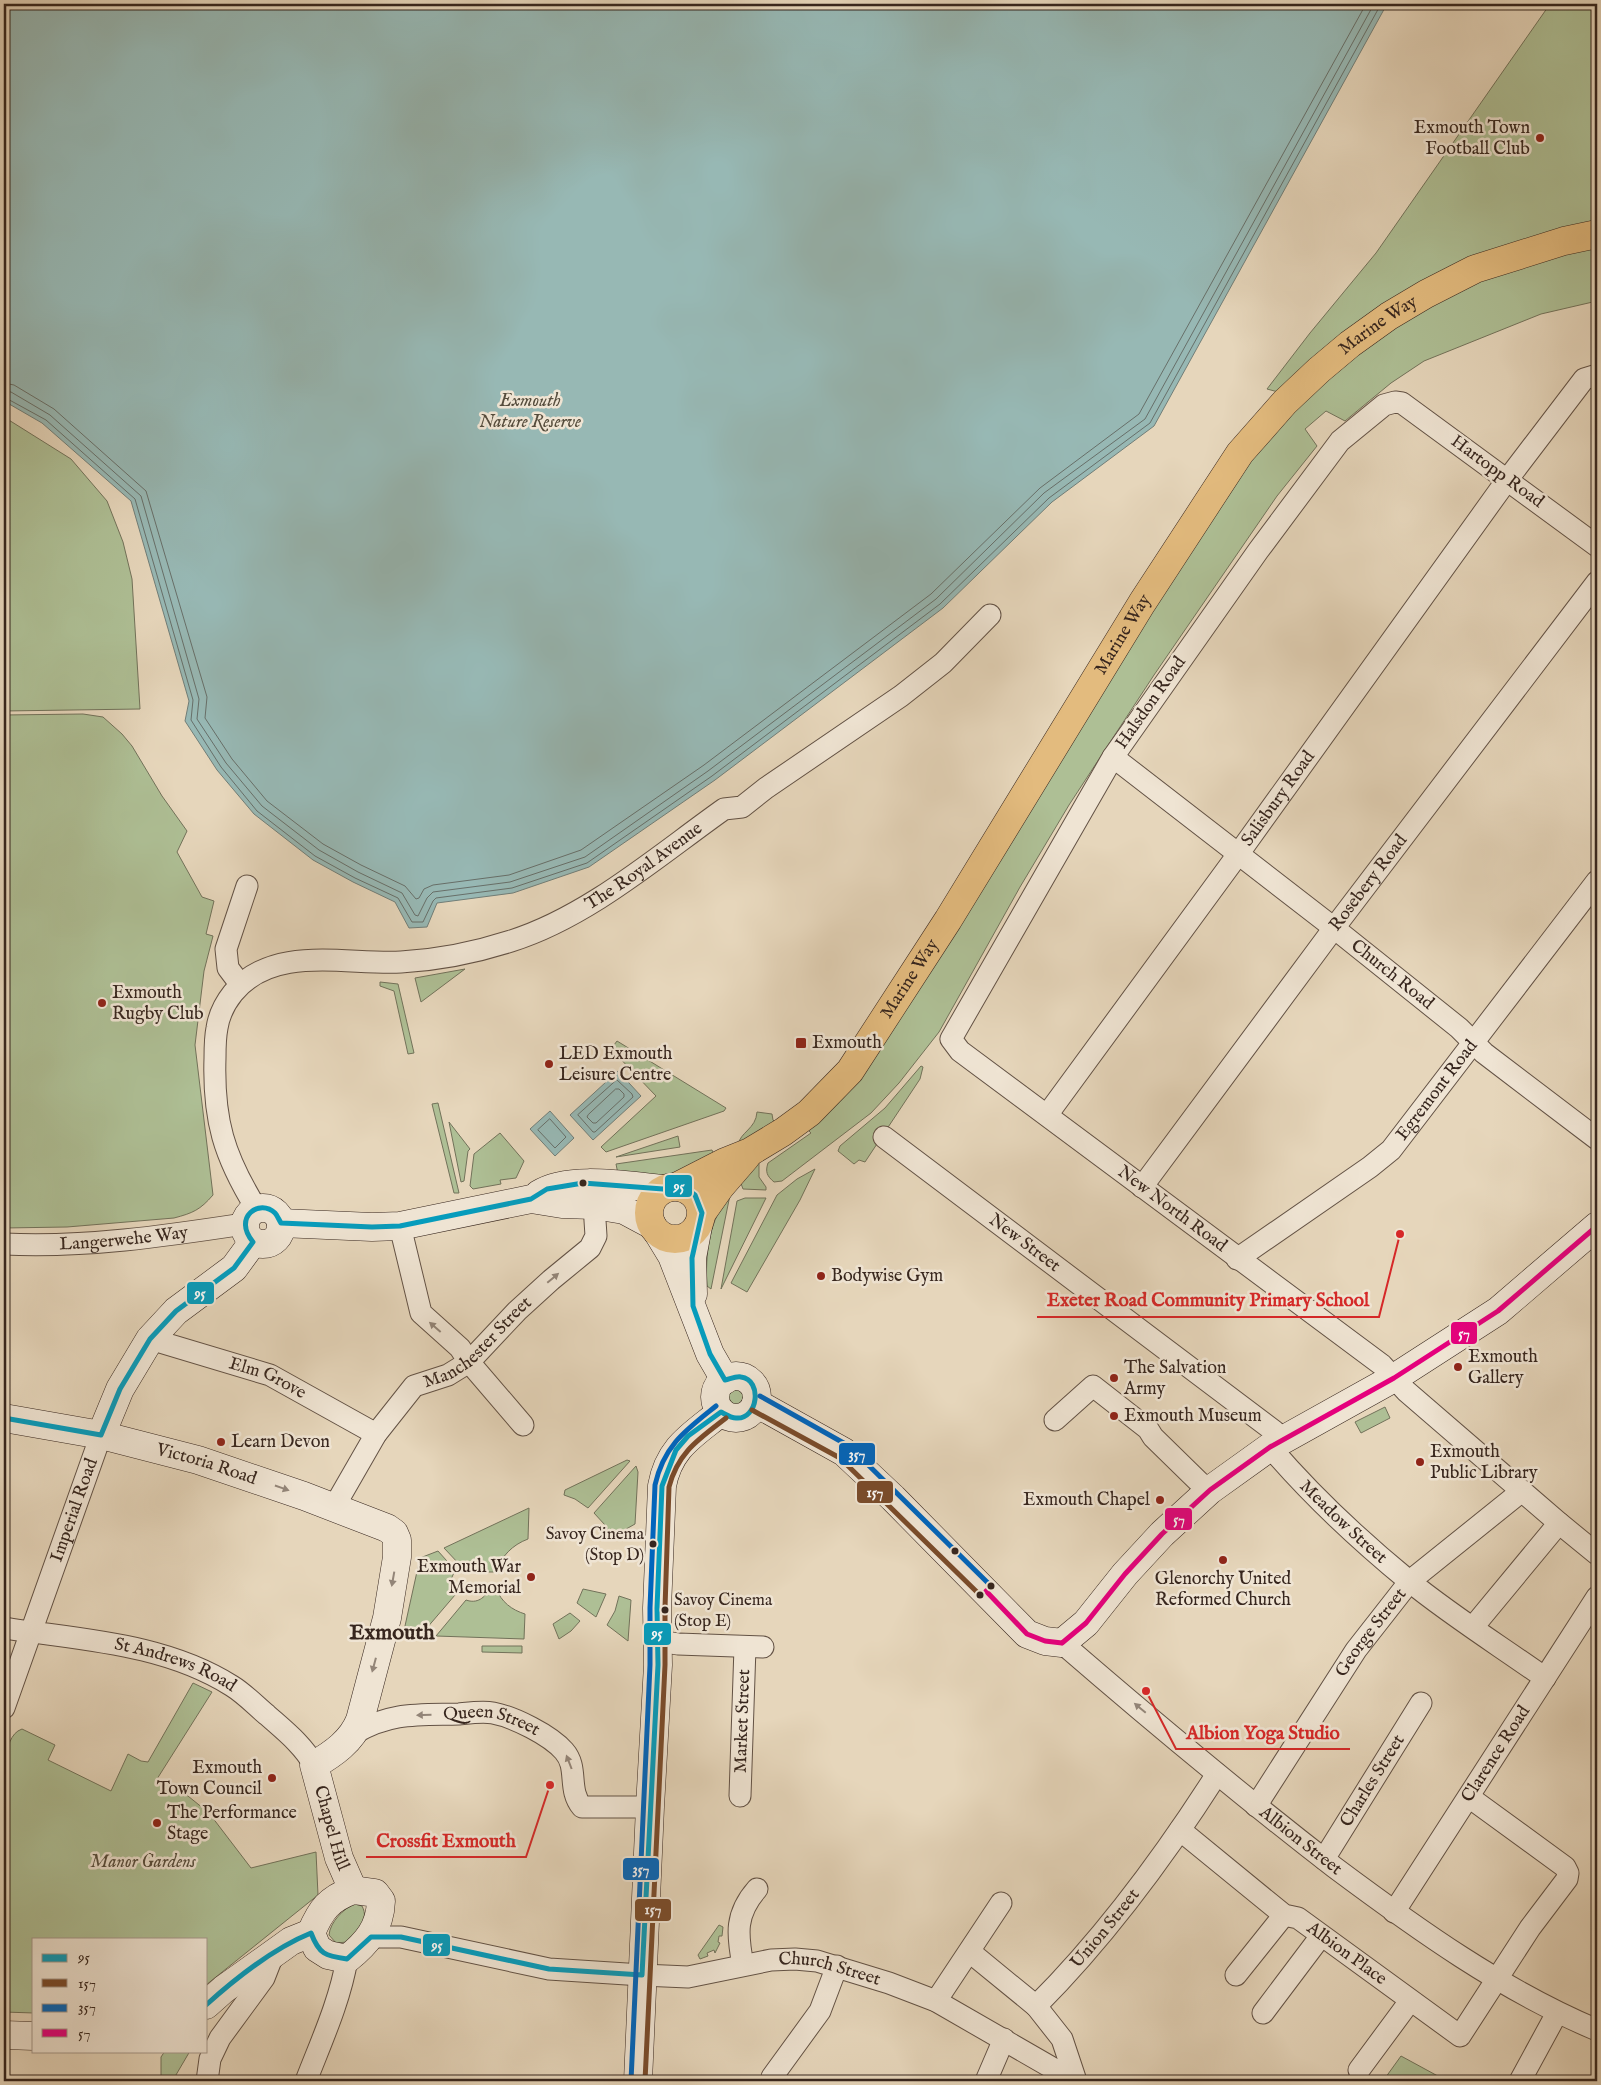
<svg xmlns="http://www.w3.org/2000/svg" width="1601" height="2085" viewBox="0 0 1601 2085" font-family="'IM FELL English',serif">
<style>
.green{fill:#aebf95;stroke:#72725a}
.water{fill:#97b8b4;stroke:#717e78}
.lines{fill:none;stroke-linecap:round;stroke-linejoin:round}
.shore{stroke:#676f69;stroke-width:1}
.street-casing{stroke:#635245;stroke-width:23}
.secondary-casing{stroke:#37261e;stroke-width:29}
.highway-casing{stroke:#37261e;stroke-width:29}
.street{stroke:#efe4d3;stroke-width:21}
.secondary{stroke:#efe4d3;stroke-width:28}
.highway{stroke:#e3bb7e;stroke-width:28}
.bus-1-casing{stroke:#efe4d3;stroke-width:9}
.bus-2-casing{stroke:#efe4d3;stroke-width:9}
.bus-3-casing{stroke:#efe4d3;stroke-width:9}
.bus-4-casing{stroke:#efe4d3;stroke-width:9}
.bus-1{stroke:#069cbc;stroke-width:5}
.bus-2{stroke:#7a4b2a;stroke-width:5}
.bus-3{stroke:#0065bd;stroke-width:5}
.bus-4{stroke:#e5007d;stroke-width:5}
.oneway{fill:#938578}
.poi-dot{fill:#8f2418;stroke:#efe4d3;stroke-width:2}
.bus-dot{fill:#37261e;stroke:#efe4d3;stroke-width:2}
.labels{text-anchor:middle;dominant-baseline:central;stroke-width:5;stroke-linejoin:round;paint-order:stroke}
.bus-label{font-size:17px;fill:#37261e;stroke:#efe4d3;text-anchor:end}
.poi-label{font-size:18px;fill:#37261e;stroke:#efe4d3;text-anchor:start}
.street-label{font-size:18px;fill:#37261e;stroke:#efe4d3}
.park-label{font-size:18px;font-style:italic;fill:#554c3c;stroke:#efe4d3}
.district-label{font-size:22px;font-weight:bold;fill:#37261e;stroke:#efe4d3}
.leader{fill:none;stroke:#d62828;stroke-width:2}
.callout-dot{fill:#d62828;stroke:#efe4d3;stroke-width:2}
.callout-label{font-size:19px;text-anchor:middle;font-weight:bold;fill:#d62828;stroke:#efe4d3;stroke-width:5;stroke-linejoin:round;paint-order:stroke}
.line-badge{stroke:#efe4d3;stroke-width:2}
.badge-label{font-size:14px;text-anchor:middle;font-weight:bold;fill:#fff}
</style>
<rect width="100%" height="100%" fill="#e6d6bb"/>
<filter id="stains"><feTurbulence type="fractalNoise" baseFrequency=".004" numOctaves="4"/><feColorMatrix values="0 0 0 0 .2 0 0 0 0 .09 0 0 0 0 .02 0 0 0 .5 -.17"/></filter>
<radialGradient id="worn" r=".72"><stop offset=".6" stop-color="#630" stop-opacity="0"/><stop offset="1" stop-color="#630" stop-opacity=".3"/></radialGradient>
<!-- green -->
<path class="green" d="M1550,4H1597V228L1524,243L1282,393L1267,389L1310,333L1376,253Z
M1597,243V301L1541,314L1424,361L1391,383L1345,421L1326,411L1305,429L1317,446L1277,496L1154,675L1069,805L1020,887L939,1032L899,1083L871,1113L782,1181L774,1182C767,1176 765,1172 768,1163L811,1133L807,1129L1255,449L1368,342L1438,299L1519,264Z
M4,417L71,459L107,501L123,542L132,579L140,709L4,711Z
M83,714L103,717L122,734L132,746L162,796L187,831L177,852L202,897L214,901L206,934L213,936L204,971L195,1045L213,1195C200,1210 193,1213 174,1218L67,1227L4,1228V715Z
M465,969L421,1002L415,978Z
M380,982L398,984L414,1053L408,1054L394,991L380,986Z
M617,1041L726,1108L724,1111L606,1152L601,1147L656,1096L611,1049Z
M921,1066L923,1067L920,1079L865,1162L859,1160L854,1164L838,1151L840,1146L885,1108Z
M438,1103L459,1193H454L432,1104Z
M757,1112L772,1114L773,1120L778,1125L738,1145C740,1132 756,1129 757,1112Z
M449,1122L470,1149L468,1151L464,1181L461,1182Z
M500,1133L524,1161L516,1178L500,1180L501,1184L473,1189L470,1186L474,1154Z
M678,1136L680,1147L616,1157Z
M712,1150L715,1157L665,1177L618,1174L616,1164Z
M759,1162V1177L766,1187V1190L743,1189L739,1178Z
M815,1169L800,1200L747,1292L731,1283L777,1195L797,1179Z
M730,1195L711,1289L707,1286C705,1255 709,1219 730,1195Z
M745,1198H766L721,1289L737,1201Z
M726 1398a10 10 0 1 1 20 0a10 10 0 1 1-20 0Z
M1385,1407L1390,1418L1361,1433L1355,1422Z
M627,1460L630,1461L588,1508L575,1499L564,1495L565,1490Z
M636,1466L638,1472L635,1524L612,1537L605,1525L594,1513Z
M529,1508L528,1539C512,1545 502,1556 495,1572H488C481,1562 471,1559 460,1565L444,1548Z
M438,1551L455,1570L450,1582L455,1595L420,1636L403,1635L420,1558Z
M490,1588H496C501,1602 512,1610 525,1614L524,1639L436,1636L466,1600C477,1604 485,1598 490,1588Z
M583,1589L606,1594L596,1617L577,1603Z
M619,1596L631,1600L628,1641L607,1625L615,1611Z
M570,1613L580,1621L571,1631L559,1639L553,1624Z
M482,1646H522V1653L482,1652Z
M193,1683L212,1692L157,1779L183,1792L209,1813L251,1868L316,1852L318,1895L206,1985V1939H34V2013L4,2012V1760C8,1748 10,1733 22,1729L55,1745L48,1760L111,1791L128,1754L141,1761L148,1762Z
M355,1904L362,1906C370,1921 357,1932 347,1942L336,1943L329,1935C330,1922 344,1908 355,1904Z
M719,1925L723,1927L722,1936H719L718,1942L720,1943L715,1953L714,1950L707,1953L708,1956L700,1959L698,1955Z
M165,2051H190L173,2080L175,2081H161V2057Z
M1401,2056L1447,2081H1383Z"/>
<!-- water -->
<path class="water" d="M4,4H1387L1154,426L1052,502L943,608L715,780L589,867L513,893L437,903L427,927L409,928L395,902L353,882L313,860L254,814L217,770L185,721L189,701L131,501L42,423L4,401Z
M618,1071L641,1096L593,1140L570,1115Z
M550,1111L574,1138L555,1156L530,1129Z"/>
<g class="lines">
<!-- shore -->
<path class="shore" d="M4,383L14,385L54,409L146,491L207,697L205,718L232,759L267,801L323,844L361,865L405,886L416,899L419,898L424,889L433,885L509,875L581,850L704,765L931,594L1040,488L1139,414L1366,4
M4,391L11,392L50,415L141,496L199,699L197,719L226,763L262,806L319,850L358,872L402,893L415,915L418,916L427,898L433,892L510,882L585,857L708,771L936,599L1044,493L1145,419L1374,4
M4,397L46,420L135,499L193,700L191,720L221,767L257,811L315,856L355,878L398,898L412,922H423L433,901L436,898L512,888L587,863L712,776L940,604L1049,498L1150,423L1381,4
M617,1080L632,1094L633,1097L595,1132H593L578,1115Z
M616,1089H619L624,1094V1097L596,1123H593L587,1117L588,1115Z
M550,1119L566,1137L555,1148L538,1130Z"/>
<defs>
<g id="street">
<path id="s1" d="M1597,546L1402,403L1395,402L1384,405L1340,441L1258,551L1113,757L951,1039L960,1051L1382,1365L1406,1391L1559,1523L1597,1554"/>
<path id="s2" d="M1113,757L1334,928L1459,1028L1484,1053L1597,1139"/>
<path d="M240,984L228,968L226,949L247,886"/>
<path id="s3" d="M1047,1115L1239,853L1507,480L1584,379L1597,375"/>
<path id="s4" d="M884,1137L1274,1431L1283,1440"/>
<path id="s5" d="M1142,1187L1334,928L1597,582"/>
<path id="s6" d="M256,1208C224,1156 213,1120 215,1058C215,1048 215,1038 217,1028C219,1015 225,1003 233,993C273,944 346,965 401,962C438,960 477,952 511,941C588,917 659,855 724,809L742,807L766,788L901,696L943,663L990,615"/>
<path d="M400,1226L421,1313L460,1348L469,1362L523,1425"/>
<path id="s7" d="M4,1244C84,1248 165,1236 244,1224"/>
<path id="s8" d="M1237,1259L1370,1167L1391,1150L1597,881"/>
<path id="s9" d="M150,1339L270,1375L376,1434"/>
<path d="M1055,1420L1093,1386L1148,1429L1153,1437L1199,1482L1210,1490"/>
<path id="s10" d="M1270,1447C1312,1496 1359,1540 1409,1581C1452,1616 1500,1646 1545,1678"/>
<path id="s11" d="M334,1507L376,1434L414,1386L448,1375L469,1362L517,1311L551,1280L590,1248L596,1236L594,1205"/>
<path d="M1473,1627L1559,1523"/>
<path id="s12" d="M4,1628C81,1640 164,1643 232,1686C245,1694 256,1706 267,1715C285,1731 303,1745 314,1765"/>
<path d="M658,1641L678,1644L763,1647"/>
<path id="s13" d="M1062,1643C1151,1720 1241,1795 1334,1867C1417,1929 1502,1990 1597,2030"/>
<path id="s14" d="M4,1708L101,1435"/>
<path id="s15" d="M355,1733C391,1712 418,1715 459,1714C469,1713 483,1711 493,1713C514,1717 550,1735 564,1751C579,1768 567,1789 582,1807H650"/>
<path id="s16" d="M740,1796L745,1647"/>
<path id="s17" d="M1256,1806L1356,1650L1410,1581L1522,1491"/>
<path id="s18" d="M1180,1830L1284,1915L1298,1918L1460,2036L1530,1928L1567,1879L1568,1873L1565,1867L1469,1797"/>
<path id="s19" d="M1324,1859L1421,1703"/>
<path id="s20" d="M1394,1912L1597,1597"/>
<path id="s21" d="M371,1937H401L549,1969L642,1975L688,1977L771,1960L795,1959L817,1961L889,1983L936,2001L1075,2081"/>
<path d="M970,1952L1036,2006"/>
<path d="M743,1965C737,1934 735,1914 757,1889"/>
<path d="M1236,1975L1284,1915"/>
<path d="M936,2001L1001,1903"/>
<path d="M1263,2013L1321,1936"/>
<path d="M1359,2070L1410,2001"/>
<path d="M207,2081L210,2059L220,2038L264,1978L273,1955"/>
<path d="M306,2081C321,2042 340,2001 347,1959"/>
<path d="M773,2081L772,2077L820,2011L837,1966"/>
<path d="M986,2081L1004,2039"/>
<path id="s22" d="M1076,2081L1062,2039L1036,2006C1106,1936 1164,1857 1217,1774"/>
<path d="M1520,2081L1557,2013"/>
</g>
<g id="secondary">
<path d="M539,1194C569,1175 628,1186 663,1189"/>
<circle cx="263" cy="1226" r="18"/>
<path d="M281,1223L372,1227L400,1226L531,1199L562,1204L594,1205L624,1210L652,1225"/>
<path d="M658,1233L672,1256L710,1354L725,1380"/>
<path d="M693,1294L692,1258L698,1226"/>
<circle cx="736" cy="1397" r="21"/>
<path d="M756,1403L844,1452L893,1498L1027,1634L1045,1641L1062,1643L1086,1623L1125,1574L1162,1534L1210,1490L1270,1447L1394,1378L1498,1311L1597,1226"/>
<path id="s23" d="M4,1418L101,1435L198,1460L304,1496L387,1528L394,1533L397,1540V1557L387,1618L360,1720C352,1741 333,1754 314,1765L339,1858L353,1890"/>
<path d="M101,1435L120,1389L150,1339L176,1311L234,1268L253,1242"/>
<path d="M353,1890L375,1893L381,1901C380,1928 367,1943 347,1959L328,1955L317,1948L311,1933C321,1909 329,1899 353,1890Z"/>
<path d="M206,2005L224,1989L291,1941L311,1933"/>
<path d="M4,2035L34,2036"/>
<path d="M638,2081L650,1807L658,1665L657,1608L662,1486C669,1447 693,1435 721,1412"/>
</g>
<g id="highway">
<path id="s24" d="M678,1186L725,1162L750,1152L783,1132L809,1113L850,1071L948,920L1142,603L1206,505L1240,453L1285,402L1319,370L1350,344L1389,316L1426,294L1475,269L1564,241L1597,234"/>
<circle cx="675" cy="1213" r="26"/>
<path d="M702,1213L721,1186L746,1157"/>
</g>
</defs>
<!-- street casing -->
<use href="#street" class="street-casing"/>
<!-- secondary casing -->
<use href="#secondary" class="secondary-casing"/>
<!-- highway casing -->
<use href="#highway" class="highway-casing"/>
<!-- street -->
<use href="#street" class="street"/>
<!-- secondary -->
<use href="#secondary" class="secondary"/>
<!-- highway -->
<use href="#highway" class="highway"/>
<defs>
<path id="bus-1" d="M4,1418L101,1435L120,1389L150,1339L176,1311L234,1268L253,1242C232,1217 260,1198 275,1213C277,1215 279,1220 281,1223L372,1227L400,1226L531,1199L547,1189L583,1183L663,1189L678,1186L687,1189L695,1195L702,1213L692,1258L693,1306L710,1354L725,1380C730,1379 736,1376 741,1377C763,1380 758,1420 736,1418C731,1418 725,1414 721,1412L688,1436L676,1450L662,1486L657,1608L658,1665L642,1975L549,1969L401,1937H371L347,1959C325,1956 319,1954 311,1933C274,1948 236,1978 206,2005"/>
<path id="bus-2" d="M752,1410L840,1458L981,1596
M645,2081L665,1665V1608L669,1487C678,1452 699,1439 726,1418"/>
<path id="bus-3" d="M760,1396L849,1446L991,1586
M631,2081L650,1665V1608L655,1485C664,1445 686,1430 716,1406"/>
<path id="bus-4" d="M986,1591L1027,1634L1045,1641L1062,1643
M1062,1643L1086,1623L1125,1574L1162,1534L1210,1490L1270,1447L1394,1378L1498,1311L1597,1226"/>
</defs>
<!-- bus-1 casing -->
<use href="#bus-1" class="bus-1-casing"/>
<!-- bus-2 casing -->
<use href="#bus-2" class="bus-2-casing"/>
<!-- bus-3 casing -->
<use href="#bus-3" class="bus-3-casing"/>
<!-- bus-4 casing -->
<use href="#bus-4" class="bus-4-casing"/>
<!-- bus-1 -->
<use href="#bus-1" class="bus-1"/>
<!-- bus-2 -->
<use href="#bus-2" class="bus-2"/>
<!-- bus-3 -->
<use href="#bus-3" class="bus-3"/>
<!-- bus-4 -->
<use href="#bus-4" class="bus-4"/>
</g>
<!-- one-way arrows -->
<defs><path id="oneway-solid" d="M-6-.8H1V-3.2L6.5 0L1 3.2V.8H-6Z" transform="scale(1.25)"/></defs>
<g class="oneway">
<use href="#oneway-solid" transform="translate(553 1278) rotate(-40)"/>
<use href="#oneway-solid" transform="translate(435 1327) rotate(-139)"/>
<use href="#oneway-solid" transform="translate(282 1488) rotate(19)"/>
<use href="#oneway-solid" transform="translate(393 1579) rotate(100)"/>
<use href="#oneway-solid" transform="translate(374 1665) rotate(105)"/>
<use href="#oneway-solid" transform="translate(1140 1708) rotate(-140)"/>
<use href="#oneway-solid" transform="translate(424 1715) rotate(178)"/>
<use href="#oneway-solid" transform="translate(569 1762) rotate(-111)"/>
</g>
<!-- markers -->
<g class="poi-dot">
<circle cx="1540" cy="138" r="5"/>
<circle cx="102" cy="1003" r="5"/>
<rect x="795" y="1037" width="12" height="12" rx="2.5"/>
<circle cx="549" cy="1064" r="5"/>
<circle cx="821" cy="1276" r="5"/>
<circle cx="1458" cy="1367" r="5"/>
<circle cx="1114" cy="1378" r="5"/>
<circle cx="1114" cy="1416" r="5"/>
<circle cx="221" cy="1442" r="5"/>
<circle cx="1420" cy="1462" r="5"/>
<circle cx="1160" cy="1500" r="5"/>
<circle cx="1223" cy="1560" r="5"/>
<circle cx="531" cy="1577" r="5"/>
<circle cx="272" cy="1778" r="5"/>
<circle cx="157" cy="1823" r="5"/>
</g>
<g class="bus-dot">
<circle cx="583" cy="1183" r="4.5"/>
<circle cx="653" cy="1544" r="4.5"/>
<circle cx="955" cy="1551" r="4.5"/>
<circle cx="991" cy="1586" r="4.5"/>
<circle cx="980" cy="1595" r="4.5"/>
<circle cx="665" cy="1610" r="4.5"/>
</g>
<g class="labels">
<!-- bus labels -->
<g class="bus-label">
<text x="644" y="1534">Savoy Cinema<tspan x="644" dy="21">(Stop D)</tspan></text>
<text x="674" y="1600" text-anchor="start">Savoy Cinema<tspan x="674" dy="21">(Stop E)</tspan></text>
</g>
<!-- poi labels -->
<g class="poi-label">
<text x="1530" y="128" text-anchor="end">Exmouth Town<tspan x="1530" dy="21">Football Club</tspan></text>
<text x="112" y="993">Exmouth<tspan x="112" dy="21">Rugby Club</tspan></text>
<text x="812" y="1043">Exmouth</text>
<text x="559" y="1054">LED Exmouth<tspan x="559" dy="21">Leisure Centre</tspan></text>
<text x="831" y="1276">Bodywise Gym</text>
<text x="1468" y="1357">Exmouth<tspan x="1468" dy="21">Gallery</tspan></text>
<text x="1124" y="1368">The Salvation<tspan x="1124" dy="21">Army</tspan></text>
<text x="1124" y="1416">Exmouth Museum</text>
<text x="231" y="1442">Learn Devon</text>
<text x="1430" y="1452">Exmouth<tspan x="1430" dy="21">Public Library</tspan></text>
<text x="1150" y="1500" text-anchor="end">Exmouth Chapel</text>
<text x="521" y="1567" text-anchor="end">Exmouth War<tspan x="521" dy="21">Memorial</tspan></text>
<text x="1223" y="1579" text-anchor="middle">Glenorchy United<tspan x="1223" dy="21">Reformed Church</tspan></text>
<text x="262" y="1768" text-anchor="end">Exmouth<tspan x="262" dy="21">Town Council</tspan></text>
<text x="167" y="1813">The Performance<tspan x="167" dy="21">Stage</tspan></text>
</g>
<!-- street labels -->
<g class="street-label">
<text stroke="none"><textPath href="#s24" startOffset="1129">Marine Way</textPath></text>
<text transform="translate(1497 472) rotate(36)">Hartopp Road</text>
<text stroke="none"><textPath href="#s24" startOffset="724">Marine Way</textPath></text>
<text transform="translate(1151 703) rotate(-55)">Halsdon Road</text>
<text stroke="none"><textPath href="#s3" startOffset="392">Salisbury Road</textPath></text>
<text stroke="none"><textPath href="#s6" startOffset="670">The Royal Avenue</textPath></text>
<text stroke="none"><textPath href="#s5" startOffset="379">Rosebery Road</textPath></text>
<text stroke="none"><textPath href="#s2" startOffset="354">Church Road</textPath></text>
<text stroke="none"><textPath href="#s24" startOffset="319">Marine Way</textPath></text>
<text stroke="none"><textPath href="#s8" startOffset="264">Egremont Road</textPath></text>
<text stroke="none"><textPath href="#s1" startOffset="1311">New North Road</textPath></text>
<text stroke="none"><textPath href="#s7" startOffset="120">Langerwehe Way</textPath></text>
<text stroke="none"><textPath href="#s4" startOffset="176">New Street</textPath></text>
<text stroke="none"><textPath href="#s11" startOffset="224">Manchester Street</textPath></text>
<text stroke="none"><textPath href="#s9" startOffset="124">Elm Grove</textPath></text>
<text stroke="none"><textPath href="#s23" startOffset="208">Victoria Road</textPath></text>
<text stroke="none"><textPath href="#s14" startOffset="210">Imperial Road</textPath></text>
<text stroke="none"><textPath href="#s10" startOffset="105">Meadow Street</textPath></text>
<text stroke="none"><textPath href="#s17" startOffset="208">George Street</textPath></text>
<text stroke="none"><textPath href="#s12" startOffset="176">St Andrews Road</textPath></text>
<text stroke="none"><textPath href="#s16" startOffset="75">Market Street</textPath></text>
<text stroke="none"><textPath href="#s15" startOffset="141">Queen Street</textPath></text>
<text stroke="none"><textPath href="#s20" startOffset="188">Clarence Road</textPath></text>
<text stroke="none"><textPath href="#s19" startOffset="92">Charles Street</textPath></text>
<text stroke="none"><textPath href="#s23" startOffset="731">Chapel Hill</textPath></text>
<text stroke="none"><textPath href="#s13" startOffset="310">Albion Street</textPath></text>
<text stroke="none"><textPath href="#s22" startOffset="190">Union Street</textPath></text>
<text stroke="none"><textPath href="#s18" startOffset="209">Albion Place</textPath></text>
<text stroke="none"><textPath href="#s21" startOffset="465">Church Street</textPath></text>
</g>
<!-- park labels -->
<g class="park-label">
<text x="530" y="401">Exmouth<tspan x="530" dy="21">Nature Reserve</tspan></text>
<text x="143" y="1862">Manor Gardens</text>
</g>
<!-- district labels -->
<g class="district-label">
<text x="392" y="1633">Exmouth</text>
</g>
</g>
<!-- callouts -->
<path class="leader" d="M1400 1234L1379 1317H1037M1146 1691L1176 1749H1350M550 1785L526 1857H366"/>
<g class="callout-dot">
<circle cx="1400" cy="1234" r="5"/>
<circle cx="1146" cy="1691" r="5"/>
<circle cx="550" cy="1785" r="5"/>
</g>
<g class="callout-label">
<text x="1208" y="1306">Exeter Road Community Primary School</text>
<text x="1263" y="1739">Albion Yoga Studio</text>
<text x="446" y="1847">Crossfit Exmouth</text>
</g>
<g class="line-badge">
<rect x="664" y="1174" width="29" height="24" rx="5" fill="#069cbc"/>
<rect x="186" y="1281" width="29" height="24" rx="5" fill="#069cbc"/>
<rect x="1450" y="1321" width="28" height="24" rx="5" fill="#e5007d"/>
<rect x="838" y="1442" width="38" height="24" rx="5" fill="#0065bd"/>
<rect x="856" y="1480" width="38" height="24" rx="5" fill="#7a4b2a"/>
<rect x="1164" y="1507" width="29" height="24" rx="5" fill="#e5007d"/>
<rect x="643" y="1622" width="29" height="24" rx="5" fill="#069cbc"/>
<rect x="622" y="1857" width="38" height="24" rx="5" fill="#0065bd"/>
<rect x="634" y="1898" width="38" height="24" rx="5" fill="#7a4b2a"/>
<rect x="422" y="1933" width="29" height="24" rx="5" fill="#069cbc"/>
</g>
<g class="badge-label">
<text x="679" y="1191">95</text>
<text x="200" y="1298">95</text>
<text x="1464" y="1338">57</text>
<text x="857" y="1459">357</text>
<text x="875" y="1497">157</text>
<text x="1179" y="1524">57</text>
<text x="657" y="1638">95</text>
<text x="641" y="1874">357</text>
<text x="653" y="1914">157</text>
<text x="437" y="1950">95</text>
</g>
<!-- margin -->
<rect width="1601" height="2085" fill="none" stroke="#e6d6bb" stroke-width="20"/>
<rect x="5" y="5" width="1591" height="2075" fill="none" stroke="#37261e" stroke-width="2.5"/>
<rect x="10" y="10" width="1581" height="2065" fill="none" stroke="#37261e"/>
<!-- legend -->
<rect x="32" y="1938" width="175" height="115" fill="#efe4d3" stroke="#a5988b"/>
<rect x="42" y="1954" width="25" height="8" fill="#069cbc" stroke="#a5988b"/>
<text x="78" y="1962" font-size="15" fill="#37261e">95</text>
<rect x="42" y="1979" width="25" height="8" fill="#7a4b2a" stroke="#a5988b"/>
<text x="78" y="1988" font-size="15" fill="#37261e">157</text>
<rect x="42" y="2004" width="25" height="8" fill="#0065bd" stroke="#a5988b"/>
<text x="78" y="2012" font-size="15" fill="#37261e">357</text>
<rect x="42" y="2029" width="25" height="8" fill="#e5007d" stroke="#a5988b"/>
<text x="78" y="2038" font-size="15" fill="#37261e">57</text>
<rect width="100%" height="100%" filter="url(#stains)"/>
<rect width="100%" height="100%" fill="url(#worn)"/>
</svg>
